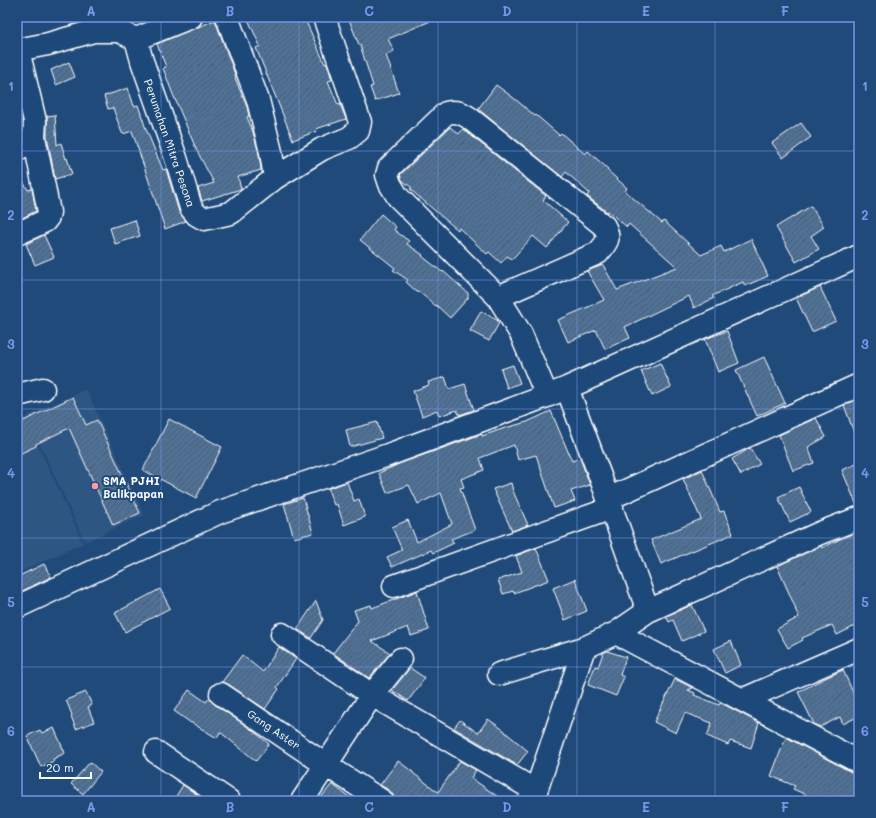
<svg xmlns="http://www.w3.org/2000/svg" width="876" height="818" viewBox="0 0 876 818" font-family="Mali,sans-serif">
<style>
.built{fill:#2e5683}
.building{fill:url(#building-hatch);stroke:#fff}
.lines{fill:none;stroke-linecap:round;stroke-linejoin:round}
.minor-casing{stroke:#fff;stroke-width:25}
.minor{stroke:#1f4a7a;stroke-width:22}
.grid{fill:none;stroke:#7795e8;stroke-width:1;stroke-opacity:0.55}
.poi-dot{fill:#ff9aa2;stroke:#1f4a7a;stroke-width:1.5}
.labels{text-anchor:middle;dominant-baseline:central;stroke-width:4;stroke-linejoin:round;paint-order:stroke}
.street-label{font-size:11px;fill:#fff;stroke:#1f4a7a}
.poi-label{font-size:11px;font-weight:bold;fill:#fff;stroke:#1f4a7a;text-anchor:start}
.neatline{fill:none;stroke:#7795e8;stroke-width:1.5}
.grid-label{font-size:13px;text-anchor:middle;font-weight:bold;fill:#7795e8}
</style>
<defs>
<pattern id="building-hatch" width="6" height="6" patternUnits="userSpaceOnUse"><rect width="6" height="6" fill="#507197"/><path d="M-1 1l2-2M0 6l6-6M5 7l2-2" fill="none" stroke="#4e5b6a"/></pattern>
</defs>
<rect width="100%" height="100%" fill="#1f4a7a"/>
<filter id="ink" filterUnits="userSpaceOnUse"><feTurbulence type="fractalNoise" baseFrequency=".025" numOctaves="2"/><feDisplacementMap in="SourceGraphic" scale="8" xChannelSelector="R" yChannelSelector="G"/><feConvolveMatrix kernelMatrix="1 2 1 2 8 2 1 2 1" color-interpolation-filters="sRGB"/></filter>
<g filter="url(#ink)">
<!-- built -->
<path class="built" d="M86,389L144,515L85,542L27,416Z
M25,417L83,543L20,572L17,565V421Z"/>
<!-- building -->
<path class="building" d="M247,17H304L325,64L327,63L332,80L328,81L338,105L340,104L346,119L316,129L317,131L293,140L256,48L260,46Z
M348,17H440L388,39L394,51L386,55L399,93L375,101L370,87L373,86L360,45H359Z
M215,20L236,77L235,78L247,107L249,116L247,117L253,132L259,154L261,170L238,177L241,189L202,201L198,188L214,183L197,151L172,92L163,68L166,67L157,44Z
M69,62L75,77L56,85L51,70Z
M496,85L515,99L535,116L536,115L559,135L561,133L585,154L588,151L608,169L607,170L627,188L625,191L662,223L664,221L701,255L721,246L724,252L751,239L768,276L745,286L743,282L712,296L714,298L694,308L689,296L625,327L630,338L605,349L596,330L568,342L558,320L604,300L587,271L603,265L617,290L677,267L629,224L627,227L608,211L607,212L587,196L589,193L566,172L562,177L478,109Z
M128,88L134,106L138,105L146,129L163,170L166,169L179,212L186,221L165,229L132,131L123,134L122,133L113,108L108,109L104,96Z
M55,115L57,145L61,143L66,159L67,158L72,174L55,179L47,136V116Z
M801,123L811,137L783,158L772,143Z
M450,127L459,134L463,129L546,196L543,200L568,222L547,248L533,236L512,259L507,256L501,263L489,252L487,254L459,228L458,230L442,217L410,189L412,188L402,180L400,175Z
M17,171L28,190L32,189L36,211L18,220Z
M811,206L824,227L811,236L819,249L796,262L776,227Z
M381,214L396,227L394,230L409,241L407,244L423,255L422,256L442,272L443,271L468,293V298L450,318L436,305V306L419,292L418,293L406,282L408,280L393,270L395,268L360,240Z
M135,220L140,236L115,244L110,228Z
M44,235L54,257L35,265L26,244Z
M820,287L836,321L812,332L796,298Z
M481,311L497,320L499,323L489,341L470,331Z
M727,331L739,363L718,372L705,339Z
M764,357L785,403L757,416L736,370Z
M660,363L671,387L652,396L641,371Z
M513,365L520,383L507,388L501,369Z
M445,377L449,389L465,384L474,410L459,415L457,410L439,416L437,410L422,416L413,391L429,385L428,382Z
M73,397L86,425L97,420L140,513L113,525L69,428L36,444V446L17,455V424Z
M859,399V441H857L844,405Z
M551,411L572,461L580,458L590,485L571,491L575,501L554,508L536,455L518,460L514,445L480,458L484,470L461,479L464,487L460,488L475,530L451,539L454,543L433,553L431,550L392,567L387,557L402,550L392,527L408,520L417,542L452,524L441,493L418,504L409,485L387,493L379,473L401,463L482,434V436L505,428L527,422Z
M816,418L826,437L808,447L814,463L793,471L779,435Z
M169,419L222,447L196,498L143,470Z
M377,422L382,438L350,447L346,430Z
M750,448L760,464L741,475L732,459Z
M859,463V506H857L842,470Z
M702,470L720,512L724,511L733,534L661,564L651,540L701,519L683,479Z
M347,482L354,501L359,499L365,517L344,525L337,504L334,505L329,492V488Z
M511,483L513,491L528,525L512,531L493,489Z
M799,487L811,512L790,522L778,497Z
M303,498L313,533L294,538L284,504Z
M859,531V624L837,635L832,625L802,638L803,640L788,648L777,629L799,617L795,609H796L777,566L821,546L822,548L840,539Z
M536,548L549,580L514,593L513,591L503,594L498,580L522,572L516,556Z
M44,564L51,577L20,592L17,585V577Z
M575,579L587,611L565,620L553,588Z
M160,589L170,608L125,632L115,613Z
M417,591L429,630L411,636L408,627L372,641L390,653L369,678L333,653L358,621L354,610L371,605L372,608Z
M316,601L323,620L311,638L297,629Z
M692,605L704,631L682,641L673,620L669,622L666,616Z
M731,641L741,665L725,673L714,649Z
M279,647L296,659L277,687L279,689L265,709L228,684L222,682L242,655L263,672Z
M607,651L626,657L620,675L624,677L616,696L588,685L595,666L598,667L603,653Z
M410,668L425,678L408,701L392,690Z
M843,670L859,706V716L843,724L840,717L820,727L814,724L798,692L823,679Z
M675,679L693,688L688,690L695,693L694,695L719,705L720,703L723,704L759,723L751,748L730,741L728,745L707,736L712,723L685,713L676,733L654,722Z
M189,690L206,702L209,698L214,704L251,729L269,744L256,761L220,732L217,738L192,723H191L174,711Z
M86,692L92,705L88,707L94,722L76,729L71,716L72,715L66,700Z
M488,719L505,731V732L528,751L517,765L454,728L460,720L478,733Z
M54,728L65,753L53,759L54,761L41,767L27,736L40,730L42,733Z
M786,737L853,773L859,774V792L855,801H820L793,789L795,786L771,776Z
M398,761L413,772V773L438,792L460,761L476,770L471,778L504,801H394L393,795L389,790L380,785Z
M90,762L101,772L83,794L71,784Z
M332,784L354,801H318Z
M183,785L207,801H173Z"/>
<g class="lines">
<defs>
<path id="minor" d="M136,39L142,61L176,158L191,208L197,215L204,219L231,213L275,178L271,152L258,100L227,17
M136,39L191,17
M17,50L48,44L94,31H119L136,39
M17,150L23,147L34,137
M275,178L322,149L349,138L358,131L360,122L324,17
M17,234L45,221L48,217L49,212L34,137L35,121L18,50
M498,297L598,253C607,242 611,239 604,226L468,117C460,112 455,111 446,113L389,168L387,175L390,184L398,197L498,297L521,334L547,396
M567,388L600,476L648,611
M17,395L43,389
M608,499L859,385
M394,586L612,508
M17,607L220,512L388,455L547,396L567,388L859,256
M616,633L648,611L820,533L859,518
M282,634L372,695L536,791
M499,674L561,655L584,648
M221,694L326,765L382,801
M742,700L859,649
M156,752L229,801
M302,801L372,695L401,659
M529,801L536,791L584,648L616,633L859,762"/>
</defs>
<!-- minor casing -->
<use href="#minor" class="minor-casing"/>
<!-- minor -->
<use href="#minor" class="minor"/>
</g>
</g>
<!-- grid -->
<path class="grid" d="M161,17V801M299,17V801M438,17V801M577,17V801M715,17V801M17,151H859M17,280H859M17,409H859M17,538H859M17,667H859"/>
<!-- markers -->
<circle class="poi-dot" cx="95" cy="486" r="4"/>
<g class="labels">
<!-- street labels -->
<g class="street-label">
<text transform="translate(170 143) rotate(71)">Perumahan Mitra Pesona</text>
<text transform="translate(274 729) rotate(34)">Gang Aster</text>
</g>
<!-- poi labels -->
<g class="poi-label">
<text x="103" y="480">SMA PJHI<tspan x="103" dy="13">Balikpapan</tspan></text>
</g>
</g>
<!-- margin -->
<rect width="876" height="818" fill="none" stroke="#1f4a7a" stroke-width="44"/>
<!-- scale -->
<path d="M40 772v6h51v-6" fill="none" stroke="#ffffff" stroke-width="2"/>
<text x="46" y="772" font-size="12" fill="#ffffff" stroke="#1f4a7a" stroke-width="3" paint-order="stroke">20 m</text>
<rect x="22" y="22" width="832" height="774" class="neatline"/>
<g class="grid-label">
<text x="91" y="16">A</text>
<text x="230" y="16">B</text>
<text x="369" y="16">C</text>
<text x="507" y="16">D</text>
<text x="646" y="16">E</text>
<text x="785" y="16">F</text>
<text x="11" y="91">1</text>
<text x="865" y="91">1</text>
<text x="11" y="220">2</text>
<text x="865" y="220">2</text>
<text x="11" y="349">3</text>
<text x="865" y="349">3</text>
<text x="11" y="478">4</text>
<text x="865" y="478">4</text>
<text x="11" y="607">5</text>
<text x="865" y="607">5</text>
<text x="11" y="736">6</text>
<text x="865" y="736">6</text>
<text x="91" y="812">A</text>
<text x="230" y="812">B</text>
<text x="369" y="812">C</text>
<text x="507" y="812">D</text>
<text x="646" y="812">E</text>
<text x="785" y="812">F</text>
</g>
</svg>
